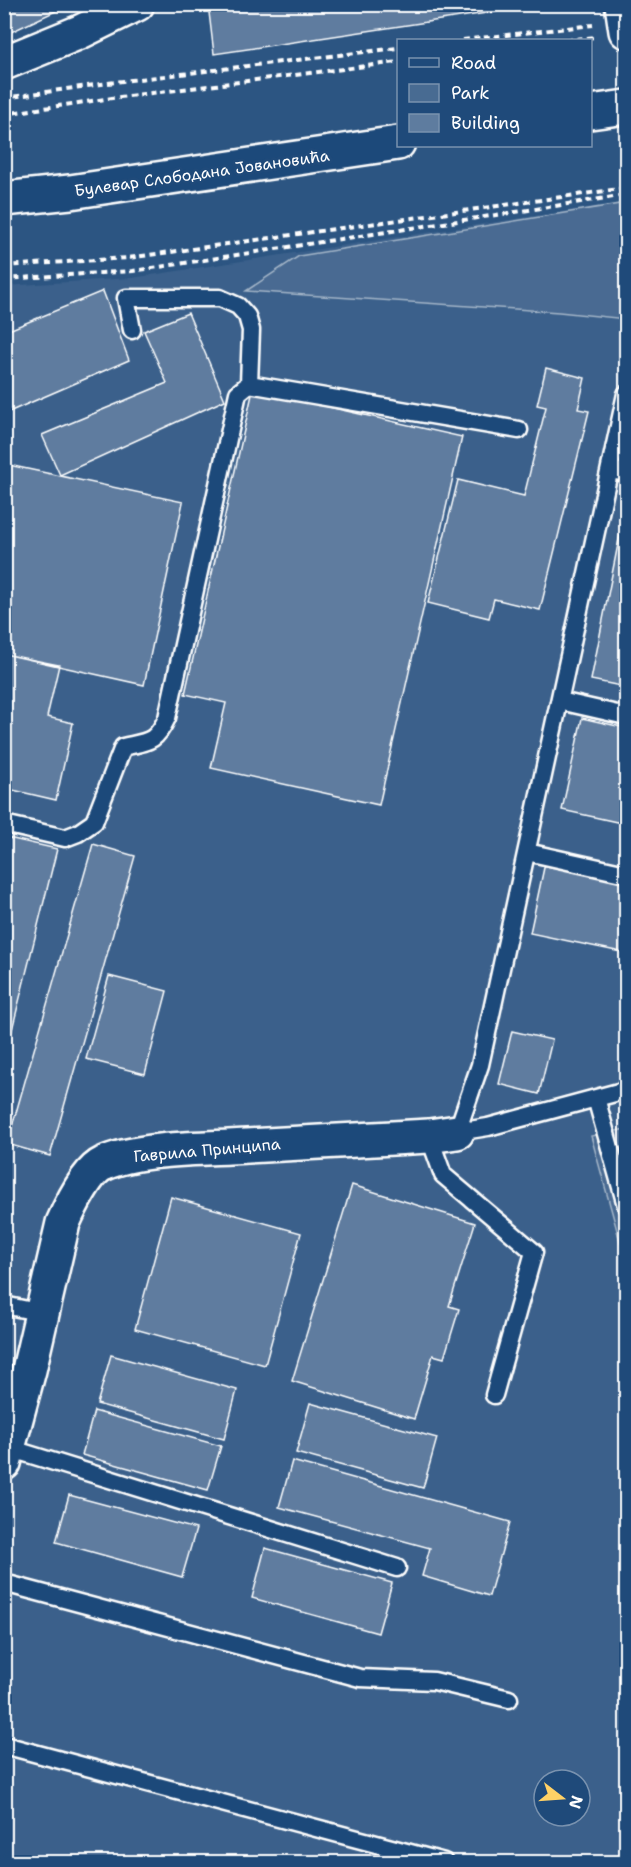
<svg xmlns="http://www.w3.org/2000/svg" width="631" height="1867" viewBox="0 0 631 1867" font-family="'Shantell Sans',sans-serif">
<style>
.built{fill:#3b618b;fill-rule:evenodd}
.green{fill:#486b92;stroke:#a4b5c8;stroke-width:1.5}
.building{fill:#5e7c9f;stroke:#fff;stroke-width:1.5}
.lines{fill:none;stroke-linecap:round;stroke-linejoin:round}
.lane-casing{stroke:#fff;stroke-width:21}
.street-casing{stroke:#fff;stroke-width:38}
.secondary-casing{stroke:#fff;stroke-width:38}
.path{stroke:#fff;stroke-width:4;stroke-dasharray:6 4.5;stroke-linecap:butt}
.lane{stroke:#1f4a7a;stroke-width:16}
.street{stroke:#1f4a7a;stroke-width:33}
.secondary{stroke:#1f4a7a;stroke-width:33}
.labels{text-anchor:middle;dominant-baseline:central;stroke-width:6;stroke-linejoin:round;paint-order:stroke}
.street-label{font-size:16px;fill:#fff;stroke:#1f4a7a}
</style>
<rect width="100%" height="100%" fill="#2c5582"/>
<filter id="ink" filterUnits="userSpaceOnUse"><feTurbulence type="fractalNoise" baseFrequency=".0167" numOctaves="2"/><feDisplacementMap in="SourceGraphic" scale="12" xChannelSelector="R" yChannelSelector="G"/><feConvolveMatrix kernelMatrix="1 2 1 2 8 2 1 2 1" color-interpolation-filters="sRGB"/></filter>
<g filter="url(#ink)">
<!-- built -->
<path class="built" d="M626,202V1129L591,1136L626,1263V1862H5V286L132,278ZM544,1780H580V1816H544Z"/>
<!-- green -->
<path class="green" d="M626,203V319L559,312L246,291L299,256Z
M626,1129V1263L591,1136Z"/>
<!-- building -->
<path class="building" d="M4,4H55L58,10L11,32L4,18Z
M208,4H547L214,54Z
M4,18L11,32L4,35Z
M103,291L129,360L4,414V332Z
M188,313L225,400L60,475L42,435L167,383L144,331Z
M546,368L585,378L578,409L589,411L540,610L494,599L489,618L428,603L458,480L524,496L546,407L537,405Z
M253,390L462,437L379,805L211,768L226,703L185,694Z
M4,464L183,502L144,685L4,654Z
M626,504V687L591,680Z
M4,654L59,665L47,717L73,723L56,800L4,788Z
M582,718L626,728V824L562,810Z
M4,837L57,849L4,1062Z
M93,844L135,856L50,1156L7,1144Z
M545,863L626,880V953L530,933Z
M109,976L167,991L145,1074L86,1059Z
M512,1031L552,1040L539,1094L499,1084Z
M352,1185L475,1223L449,1306L459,1309L444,1358L433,1355L414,1419L292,1381Z
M171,1197L301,1233L265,1365L135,1329Z
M111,1355L237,1390L224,1439L97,1404Z
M310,1403L437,1438L423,1488L296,1453Z
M94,1411L221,1446L208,1490L82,1455Z
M292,1461L510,1522L489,1596L422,1576L430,1548L279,1507Z
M69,1495L196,1529L182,1577L56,1542Z
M265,1548L392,1583L378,1633L252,1598Z"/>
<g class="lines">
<defs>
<path id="lane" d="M132,330L126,298H220L238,306L247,316L251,330L249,384
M626,394L480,1065L457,1132L488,1127L626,1090
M611,470L626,473
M560,701L626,716
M4,824L65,838L78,833L94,822L123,747C149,741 155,743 167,718L238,393L249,384L519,430
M527,852L626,874
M596,1098L626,1205
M429,1136L443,1175L534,1252L494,1395
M4,1305L42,1313
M9,1448L397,1568
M4,1583L360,1678L434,1681L509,1699
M4,1745L444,1862"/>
<path id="street" d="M622,4L626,31
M4,63L80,32L137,4
M4,1463L29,1370L63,1223C70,1207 87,1171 103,1164C135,1149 193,1149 229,1147C296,1143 362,1140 429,1136L457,1132"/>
<path id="secondary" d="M590,112L626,107
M4,199L70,192L398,143"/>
</defs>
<!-- lane casing -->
<use href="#lane" class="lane-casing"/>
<!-- street casing -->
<use href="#street" class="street-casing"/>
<!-- secondary casing -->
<use href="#secondary" class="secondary-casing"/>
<!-- path -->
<path class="path" d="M463,40L593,25
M566,40L596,37
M4,98L115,82L398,48
M4,114L112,98L398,62
M4,266L128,258L626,188
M4,279L133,271L626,195"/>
<!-- lane -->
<use href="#lane" class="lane"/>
<!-- street -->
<use href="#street" class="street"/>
<!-- secondary -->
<use href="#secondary" class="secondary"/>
</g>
</g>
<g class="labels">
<!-- street labels -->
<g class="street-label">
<text transform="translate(202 173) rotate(-8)">Булевар Слободана Јовановића</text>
<text transform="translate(207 1150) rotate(-5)">Гаврила Принципа</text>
</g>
</g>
<!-- margin -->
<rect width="631" height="1867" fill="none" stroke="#1f4a7a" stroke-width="24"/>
<rect x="12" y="12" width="607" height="1843" fill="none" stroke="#fff" stroke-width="2" filter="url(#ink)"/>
<!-- legend -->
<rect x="397" y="39" width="195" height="108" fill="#1f4a7a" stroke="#7992af" stroke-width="1.5"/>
<rect x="409" y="58" width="30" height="9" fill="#1f4a7a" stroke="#7992af" stroke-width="1.5"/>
<text x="451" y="69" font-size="18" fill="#ffffff">Road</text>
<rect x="409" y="84" width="30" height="18" fill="#486b92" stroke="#7992af" stroke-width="1.5"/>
<text x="451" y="99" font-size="18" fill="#ffffff">Park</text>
<rect x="409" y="114" width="30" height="18" fill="#5e7c9f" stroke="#7992af" stroke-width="1.5"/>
<text x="451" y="129" font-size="18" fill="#ffffff">Building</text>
<!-- north arrow -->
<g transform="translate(562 1798) rotate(107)"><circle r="28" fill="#1f4a7a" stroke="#7992af" stroke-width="1.5"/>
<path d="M0-4.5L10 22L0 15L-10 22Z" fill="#ffd166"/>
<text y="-9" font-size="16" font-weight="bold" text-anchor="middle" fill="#ffffff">N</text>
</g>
</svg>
